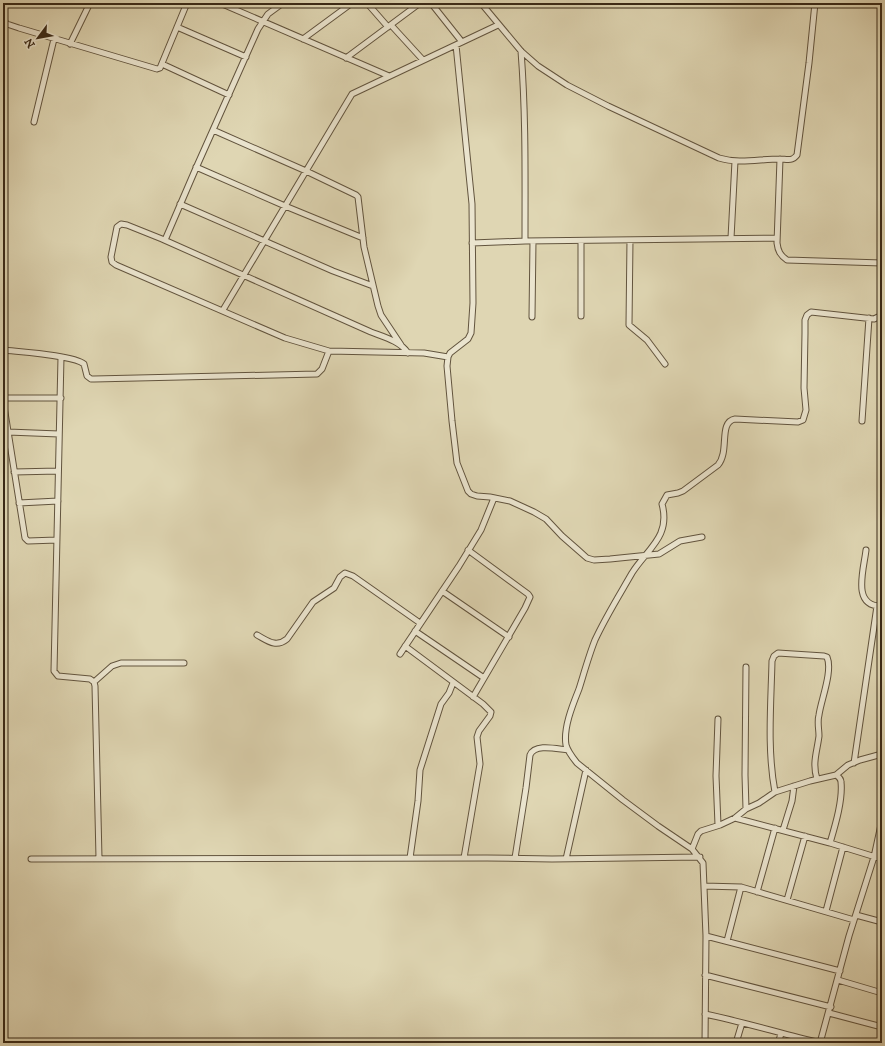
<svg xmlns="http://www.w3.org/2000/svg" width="885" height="1046" viewBox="0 0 885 1046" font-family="'IM FELL DW Pica',serif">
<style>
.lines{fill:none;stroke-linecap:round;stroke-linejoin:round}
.minor-casing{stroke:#62543e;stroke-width:7}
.minor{stroke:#eae4ce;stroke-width:5}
</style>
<rect width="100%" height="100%" fill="#dfd6b3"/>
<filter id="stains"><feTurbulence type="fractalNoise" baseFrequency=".005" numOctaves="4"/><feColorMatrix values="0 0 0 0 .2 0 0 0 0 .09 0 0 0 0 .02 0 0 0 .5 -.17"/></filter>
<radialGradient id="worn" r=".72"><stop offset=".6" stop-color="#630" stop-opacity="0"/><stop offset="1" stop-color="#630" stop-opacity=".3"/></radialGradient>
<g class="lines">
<defs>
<path id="minor" d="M220,3L389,76
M367,3L388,27
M431,3L462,42
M481,3L521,51L538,66L567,85L608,106L719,158C739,164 759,159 780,159C784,159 789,160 792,159C795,158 795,157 797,155L809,63L815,3
M3,20L7,24L19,28L157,69L160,68L187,3
M391,25L423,60
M177,27L246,57
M303,39L352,3
M70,44L90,3
M456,45L472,204L473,303L471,333L468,339L450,353L448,357L447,366L452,421L457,463L468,491L471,494L477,496L490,497L510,501L534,512L546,519L562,536L578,550L587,558L594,560L610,559L659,554L680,541L702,537
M521,51C526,115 525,178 525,241
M346,58L420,3
M162,64L229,95
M34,122L54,39
M213,130L306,171L356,195L358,197L364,247L378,306L381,315L401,345
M780,159L777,243C778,251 780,255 787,260L882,263
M196,167L285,206L363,238
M180,204L333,271L373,286
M731,238L735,161
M165,240L196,168L258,29L268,14L283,3
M630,240L629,325L647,340L665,364
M472,243L525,241L777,238
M223,310L352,94L498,25
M581,316V241
M532,317L533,241
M3,350C20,352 73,355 84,364L87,376L91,379H94L317,374L322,369L329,351
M408,353C400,341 384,337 371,332L162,239L127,225L121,224L117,227L111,257L112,262L116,265L285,338L329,351L424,353L448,357
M61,357L54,671L58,676L90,679L94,682L95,686L99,858
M3,398H61
M3,400L25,538L28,541L57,540
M862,421L869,318
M8,432L59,434
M14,472L58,471
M19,503L58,501
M468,550L528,594L530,597L525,608L473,697
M866,550C864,569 851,607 882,606
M442,591L509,637
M415,631L484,678
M257,635C268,641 276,648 287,639L313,602L334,588L340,577L345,573L353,576L420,623
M405,646L483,704L491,712L490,716L479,731L477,737L480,764L464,858
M400,654L459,566L481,530L494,498
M746,667L745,775L746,809
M94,682L112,666L121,663H184
M854,763L877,606
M775,792C767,750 771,704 772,661L774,656L778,653L824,656L827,657C833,671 821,700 819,715C817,722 819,729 819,736C817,752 812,763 817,779
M735,818L830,843L882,859
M718,825L716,776L718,719
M783,830L792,801L794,786
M830,843C835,826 843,800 841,782C841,779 839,777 836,775
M692,849L698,834L701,831L720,825L735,818L746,809L759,803L775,792L810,781L836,775L848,765L860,760L882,754
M410,858L418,801L420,770L441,704L449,693L453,683
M515,858L526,788L530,755C535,743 557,749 568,750
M31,859L487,858L552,859L700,857
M566,859L586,770
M704,886L741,887L854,920
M757,892L775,828
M787,900L805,836
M826,911L843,847
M856,915L882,922
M706,936L840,971
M727,941L741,887
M705,975L831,1007
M838,980L882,993
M829,1013L882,1027
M705,1014C744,1022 782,1034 821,1043
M705,1043L706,936L703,863L692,849L658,826L623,800L577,763C573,758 568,752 566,745C563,728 573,704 579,689C584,673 589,655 595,640C605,618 620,594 632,573C647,549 671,537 662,504L667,495L678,493L683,491L718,465C730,451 718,422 735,419L798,422L803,420L806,410L804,388L805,333V320L807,315L811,312L874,319L880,316L882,307
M736,1043L742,1023
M778,1043L781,1034
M820,1043L849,936L874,857L882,820"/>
</defs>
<!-- minor casing -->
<use href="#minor" class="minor-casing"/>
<!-- minor -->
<use href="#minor" class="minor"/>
</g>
<!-- margin -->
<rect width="885" height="1046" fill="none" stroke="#dfd6b3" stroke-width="16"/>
<rect x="4" y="4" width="877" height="1038" fill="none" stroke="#392917" stroke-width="2"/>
<rect x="8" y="8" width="869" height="1030" fill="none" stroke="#392917"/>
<!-- north arrow -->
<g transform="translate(38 38) rotate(238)" stroke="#eae4ce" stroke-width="3" paint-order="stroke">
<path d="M0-3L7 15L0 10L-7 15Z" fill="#392917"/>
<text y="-6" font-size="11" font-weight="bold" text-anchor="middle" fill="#392917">N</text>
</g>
<rect width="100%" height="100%" filter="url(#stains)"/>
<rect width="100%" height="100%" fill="url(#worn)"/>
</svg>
